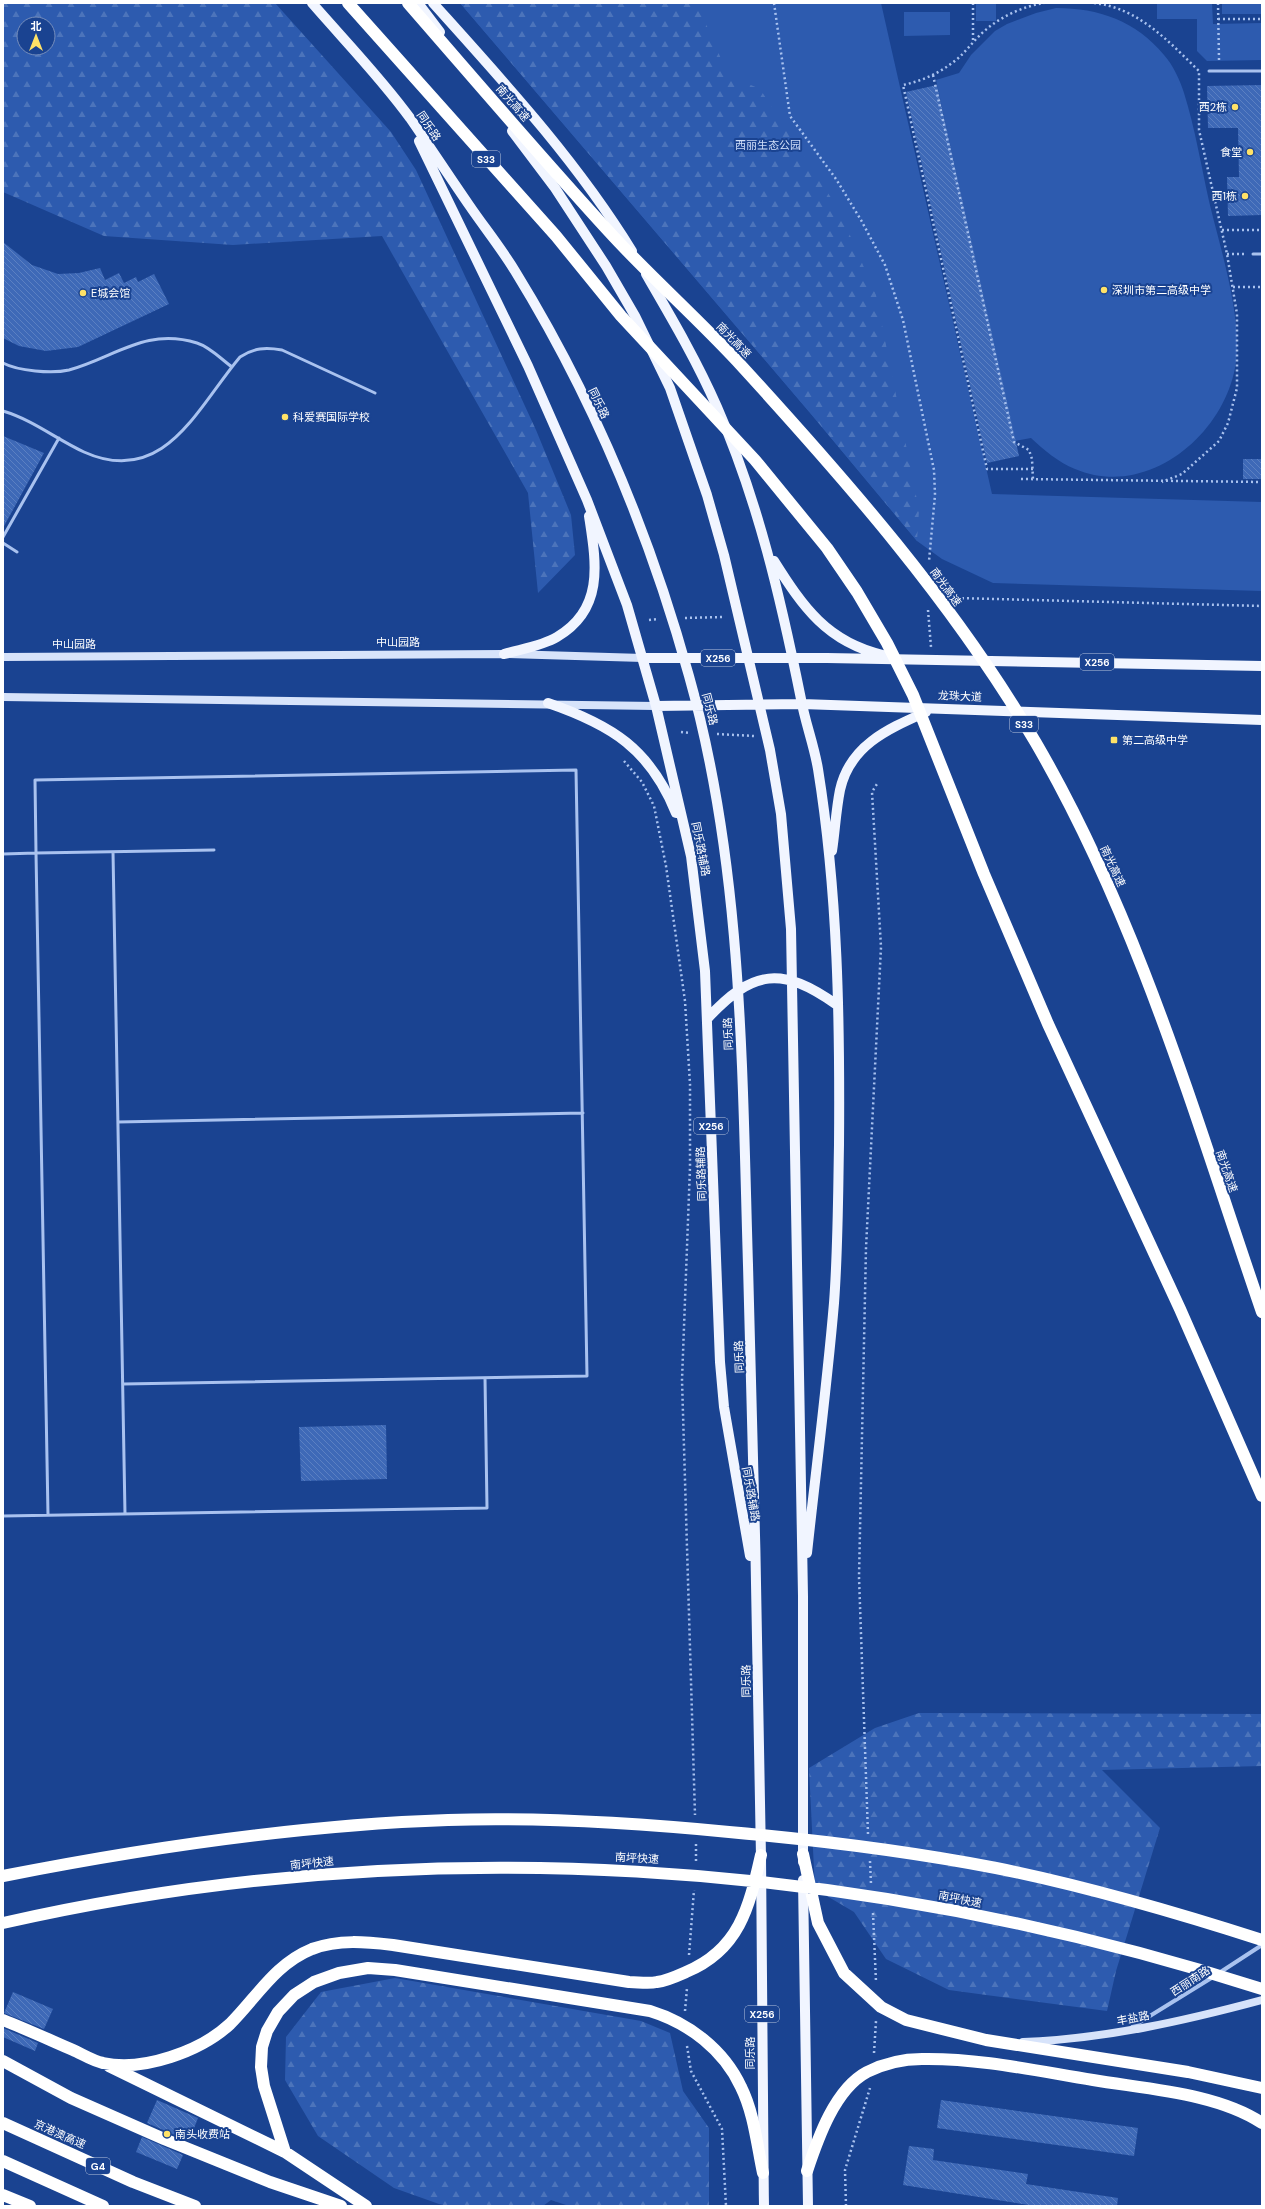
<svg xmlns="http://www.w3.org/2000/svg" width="1265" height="2209" viewBox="0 0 1265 2209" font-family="'DM Sans','Noto Sans SC',sans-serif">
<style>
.green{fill:#2d5baf}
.forest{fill:url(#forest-firs);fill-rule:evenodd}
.building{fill:url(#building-back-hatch)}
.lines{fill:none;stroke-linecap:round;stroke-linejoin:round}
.path{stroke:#a9c2ef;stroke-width:2.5;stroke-dasharray:2 3;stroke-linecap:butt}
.lane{stroke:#a9c2ef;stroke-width:3}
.street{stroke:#a9c2ef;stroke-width:4}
.secondary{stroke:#d7e3fa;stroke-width:8}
.primary{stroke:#f1f5ff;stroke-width:10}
.highway{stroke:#fff;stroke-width:12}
.poi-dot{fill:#ffe267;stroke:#1a4391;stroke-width:1.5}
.labels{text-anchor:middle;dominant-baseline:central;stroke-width:4;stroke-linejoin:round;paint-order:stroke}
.shield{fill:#1a4391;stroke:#bac7de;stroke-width:1}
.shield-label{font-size:10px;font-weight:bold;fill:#fff}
.street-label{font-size:11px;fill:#fff;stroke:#1a4391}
.poi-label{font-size:11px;fill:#fff;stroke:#1a4391;text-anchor:start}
.park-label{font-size:11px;fill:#d0dffa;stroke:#1a4391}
</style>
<defs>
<pattern id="forest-firs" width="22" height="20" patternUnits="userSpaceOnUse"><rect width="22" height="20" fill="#2d5baf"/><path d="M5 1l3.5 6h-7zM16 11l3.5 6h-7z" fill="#4c74bb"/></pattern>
<pattern id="building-back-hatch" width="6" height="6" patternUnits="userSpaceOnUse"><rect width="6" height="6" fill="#3e69b7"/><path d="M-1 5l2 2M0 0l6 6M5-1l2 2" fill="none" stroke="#5b80c2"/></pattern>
</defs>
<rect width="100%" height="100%" fill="#1a4391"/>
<!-- green -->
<path class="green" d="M460,3H881L992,494L1262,502V591L993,583L942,559L917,541L811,414Z
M976,3H996V21H976Z
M1157,3H1212L1213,24L1262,23V60L1207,61L1197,51V19H1157Z
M1222,3H1262V14H1222Z
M1056,8C1099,8 1136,21 1164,55C1173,65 1180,80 1184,93C1195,128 1201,165 1209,201C1220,248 1244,320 1235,368C1222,437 1146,499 1075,469C1058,462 1044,450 1031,438L1015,441L936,80L959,73L971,55L995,31L1007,24L1036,13Z
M904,12H950V35L904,36Z"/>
<!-- forest -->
<path class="forest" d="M3,3H275L391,132L416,170L536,430L571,515L575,555L538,593L528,493L382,236L233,245L104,236L3,192ZM24,24H48V48H24Z
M460,3H697L728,75L760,89L839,210L876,295L919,510L917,541L811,414Z
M919,1713L1262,1714V1766L1102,1770L1160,1828L1116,1971L1107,2011L949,1990L886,1959L854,1912L815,1889L809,1768L875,1728Z
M395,1978L641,2021L670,2033L683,2091L709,2128V2206H569L551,2200L543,2206H448L439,2204L394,2188L318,2136L285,2080L286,2037L321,1992Z"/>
<!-- building -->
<path class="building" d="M937,85L1019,456L987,463L906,92Z
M1262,85V215L1228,216L1227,177H1239L1238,128H1208L1207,86Z
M3,242L32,265L58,274L79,273L100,268L105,280L119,273L124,283L136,277L138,282L154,274L169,304L78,347L46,351L19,346L3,338Z
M3,436L44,453L3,528Z
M1243,459H1262V479H1243Z
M386,1425L387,1479L301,1481L299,1427Z
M13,1992L53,2009L44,2029L4,2013Z
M3,2028L38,2043L35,2051L3,2037Z
M157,2100L198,2118L189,2141L147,2123Z
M941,2100L1138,2128L1134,2156L937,2128Z
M142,2137L183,2155L177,2169L136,2152Z
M909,2146L934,2149L933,2160L1028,2174L1026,2184L1118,2198L1117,2206H1035L903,2185Z"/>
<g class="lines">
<!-- path -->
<path class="path" d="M774,3L790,116L836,179L861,220L885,265L903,320L934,470L935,495L929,561
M973,3V43
M1094,3C1139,8 1169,42 1199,71V130L1227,254L1237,314V388L1228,423L1219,441L1182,474L1162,482
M1218,3L1219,60
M1218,19H1262
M933,75L1014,442L1029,450L1032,459L1033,480
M1222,230H1262
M1227,254H1245
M1233,287H1262
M1033,469H987L903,85C922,81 940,73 956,60C968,50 976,37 988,28C1004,15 1025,6 1044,3
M1021,479L1262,482
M957,598L1262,606
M928,610L931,647
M685,618L724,617
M649,620L658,619
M681,732L690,733
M717,734L754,736
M624,761L642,782L654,806L666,866L685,1001L690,1084V1167L682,1380L695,1815
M868,1834L859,1577L866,1248L881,947L872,792L877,784
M696,1844V1863
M870,1861L871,1884
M873,1913L876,1982
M689,1955L694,1890
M685,2011L687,1988
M687,2046L691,2071L722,2129L726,2206
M874,2053L876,2021
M846,2206L845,2170L870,2088"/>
<!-- lane -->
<path class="lane" d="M1209,71H1262
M1253,254H1262
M3,363C18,371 52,374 69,370C114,358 145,327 197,343C210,347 221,359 232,367
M3,411C33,420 56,439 84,452C164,488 197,408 240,357C254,348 265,347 282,350L375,393
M3,537L59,438
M3,543L17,552
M113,852L125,1514
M3,854L36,853L48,1515
M118,1122L583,1113
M123,1384L587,1376L576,770L35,780L36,853L214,850
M3,1516L487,1508L485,1378"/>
<!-- street -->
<path class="street" d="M1219,1973L1262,1945
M1132,2027L1213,1977"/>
<!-- secondary -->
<path class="secondary" d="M3,657L504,654L643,658
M3,697L656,706
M1023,2042C1104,2039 1184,2021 1262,2000"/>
<!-- primary -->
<path class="primary" d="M312,3C345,41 381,78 410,118C430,147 449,176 469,205C484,227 501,248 515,271C592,396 650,535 689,676C743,867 742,1068 748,1265C754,1462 758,1660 761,1857C762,1974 762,2090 764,2206
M418,3L440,32
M433,3C504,82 576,160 632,251
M512,131L555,188L606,266L635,316L670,388L707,495L724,555L770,750L781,814L791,929L803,1596V1862
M419,141L528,366L587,500L627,605L656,706L691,856L705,971L720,1362L724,1407L750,1556
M646,274C671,317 697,361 717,407C758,500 781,600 801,699C805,722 814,745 818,769C838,893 840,1020 839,1145C838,1197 838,1250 834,1303C827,1386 816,1469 807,1553
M774,561C803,607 827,642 883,655
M504,654C521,649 542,646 557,637C605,609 596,562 589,516
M643,658H827L1262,666
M548,703C612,725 650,749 676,813
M656,706L802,704L1262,720
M832,851C835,831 836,810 840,790C850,745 888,729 926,712
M707,1019C753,969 782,966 837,1005
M803,1880L808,2206"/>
<!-- highway -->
<path class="highway" d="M348,3L556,236L621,316L755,460L827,548L857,592L887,643L913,695L984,874L1048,1024L1180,1309L1262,1496
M408,3C476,81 543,160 613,236C653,279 697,318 737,361C846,480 954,603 1036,743C1139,920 1196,1120 1262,1312
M803,1854L818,1923L844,1973L881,2007L906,2020L986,2040L1188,2072L1262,2088
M3,1876C150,1847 298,1825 448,1820C541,1817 636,1823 729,1832C818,1840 908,1851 996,1868C1086,1886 1175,1912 1262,1940
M3,1923C420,1828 856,1859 1262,1989
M3,2020C26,2029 50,2040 73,2050C82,2054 93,2061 103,2063C143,2072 201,2051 230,2024C257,1997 275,1964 312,1949C339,1939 366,1942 393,1945L629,1982C638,1982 648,1984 657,1982C666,1981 677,1976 686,1972C739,1950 749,1908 761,1855
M3,2061L71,2098L164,2139L270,2182L341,2206
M109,2066L285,2152
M3,2123L133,2182L195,2206
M3,2161L103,2206
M807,2171C818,2138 835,2089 867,2072C885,2063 902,2059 922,2059C980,2058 1037,2071 1093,2080C1146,2089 1217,2093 1262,2123
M3,2195L30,2206
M366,2206L285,2152L264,2086L261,2067L262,2047L267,2031L278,2012L294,1995L314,1982L339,1973L368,1968L395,1970L650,2011C689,2023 724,2050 741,2087C754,2113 757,2145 763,2173"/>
</g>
<!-- markers -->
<g class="poi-dot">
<circle cx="1235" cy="107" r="4"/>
<circle cx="1250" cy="152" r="4"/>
<circle cx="1245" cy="196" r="4"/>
<circle cx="1104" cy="290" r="4"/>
<circle cx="83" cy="293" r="4"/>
<circle cx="285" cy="417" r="4"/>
<rect x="1110" y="736" width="8" height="8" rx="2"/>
<circle cx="167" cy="2134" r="4"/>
</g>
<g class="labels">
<!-- shield labels -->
<g class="shield">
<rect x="472" y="151" width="28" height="16" rx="3"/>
<rect x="701" y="650" width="34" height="16" rx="3"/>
<rect x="1080" y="654" width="34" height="16" rx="3"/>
<rect x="1010" y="716" width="28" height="16" rx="3"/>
<rect x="694" y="1118" width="34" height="16" rx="3"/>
<rect x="745" y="2006" width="34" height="16" rx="3"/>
<rect x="86" y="2158" width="24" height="16" rx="3"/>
</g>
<g class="shield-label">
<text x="486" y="159">S33</text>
<text x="718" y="658">X256</text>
<text x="1097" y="662">X256</text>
<text x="1024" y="724">S33</text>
<text x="711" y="1126">X256</text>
<text x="762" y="2014">X256</text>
<text x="98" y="2166">G4</text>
</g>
<!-- street labels -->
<g class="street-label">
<text transform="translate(513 103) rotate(49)">南光高速</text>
<text transform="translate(429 126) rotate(56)">同乐路</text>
<text transform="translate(734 340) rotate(46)">南光高速</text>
<text transform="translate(599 403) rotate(64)">同乐路</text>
<text transform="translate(946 587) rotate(54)">南光高速</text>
<text x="398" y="642">中山园路</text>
<text x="74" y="644">中山园路</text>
<text transform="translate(960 696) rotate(2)">龙珠大道</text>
<text transform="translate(710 709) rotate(76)">同乐路</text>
<text transform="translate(701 849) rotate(79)">同乐路辅路</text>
<text transform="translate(1113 866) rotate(65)">南光高速</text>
<text transform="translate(728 1034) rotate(-92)">同乐路</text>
<text transform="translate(1227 1171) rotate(71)">南光高速</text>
<text transform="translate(701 1174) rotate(-92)">同乐路辅路</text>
<text transform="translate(739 1357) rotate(-92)">同乐路</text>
<text transform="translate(751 1494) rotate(80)">同乐路辅路</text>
<text transform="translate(746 1681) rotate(-91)">同乐路</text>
<text transform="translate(637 1858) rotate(3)">南坪快速</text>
<text transform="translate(312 1863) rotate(-6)">南坪快速</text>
<text transform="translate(960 1899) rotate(11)">南坪快速</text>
<text transform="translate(1190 1981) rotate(-33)">西丽南路</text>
<text transform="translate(1133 2018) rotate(-11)">丰盐路</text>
<text transform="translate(750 2053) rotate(-90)">同乐路</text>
<text transform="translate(60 2134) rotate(24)">京港澳高速</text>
</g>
<!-- poi labels -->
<g class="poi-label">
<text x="1227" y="107" text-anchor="end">西2栋</text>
<text x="1242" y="152" text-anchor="end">食堂</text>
<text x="1237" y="196" text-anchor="end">西1栋</text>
<text x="1112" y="290">深圳市第二高级中学</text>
<text x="91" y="293">E城会馆</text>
<text x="293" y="417">科爱赛国际学校</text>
<text x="1122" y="740">第二高级中学</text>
<text x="175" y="2134">南头收费站</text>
</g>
<!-- park labels -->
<g class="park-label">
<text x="768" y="145">西丽生态公园</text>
</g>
</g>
<!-- border -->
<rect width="1265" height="2209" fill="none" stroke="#ffffff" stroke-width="8"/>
<!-- north arrow -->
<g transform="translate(36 36)"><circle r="19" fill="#1a4391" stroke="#768ebd"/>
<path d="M0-3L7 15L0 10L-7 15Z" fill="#ffe267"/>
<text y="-6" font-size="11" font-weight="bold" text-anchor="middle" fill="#ffffff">北</text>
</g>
</svg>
